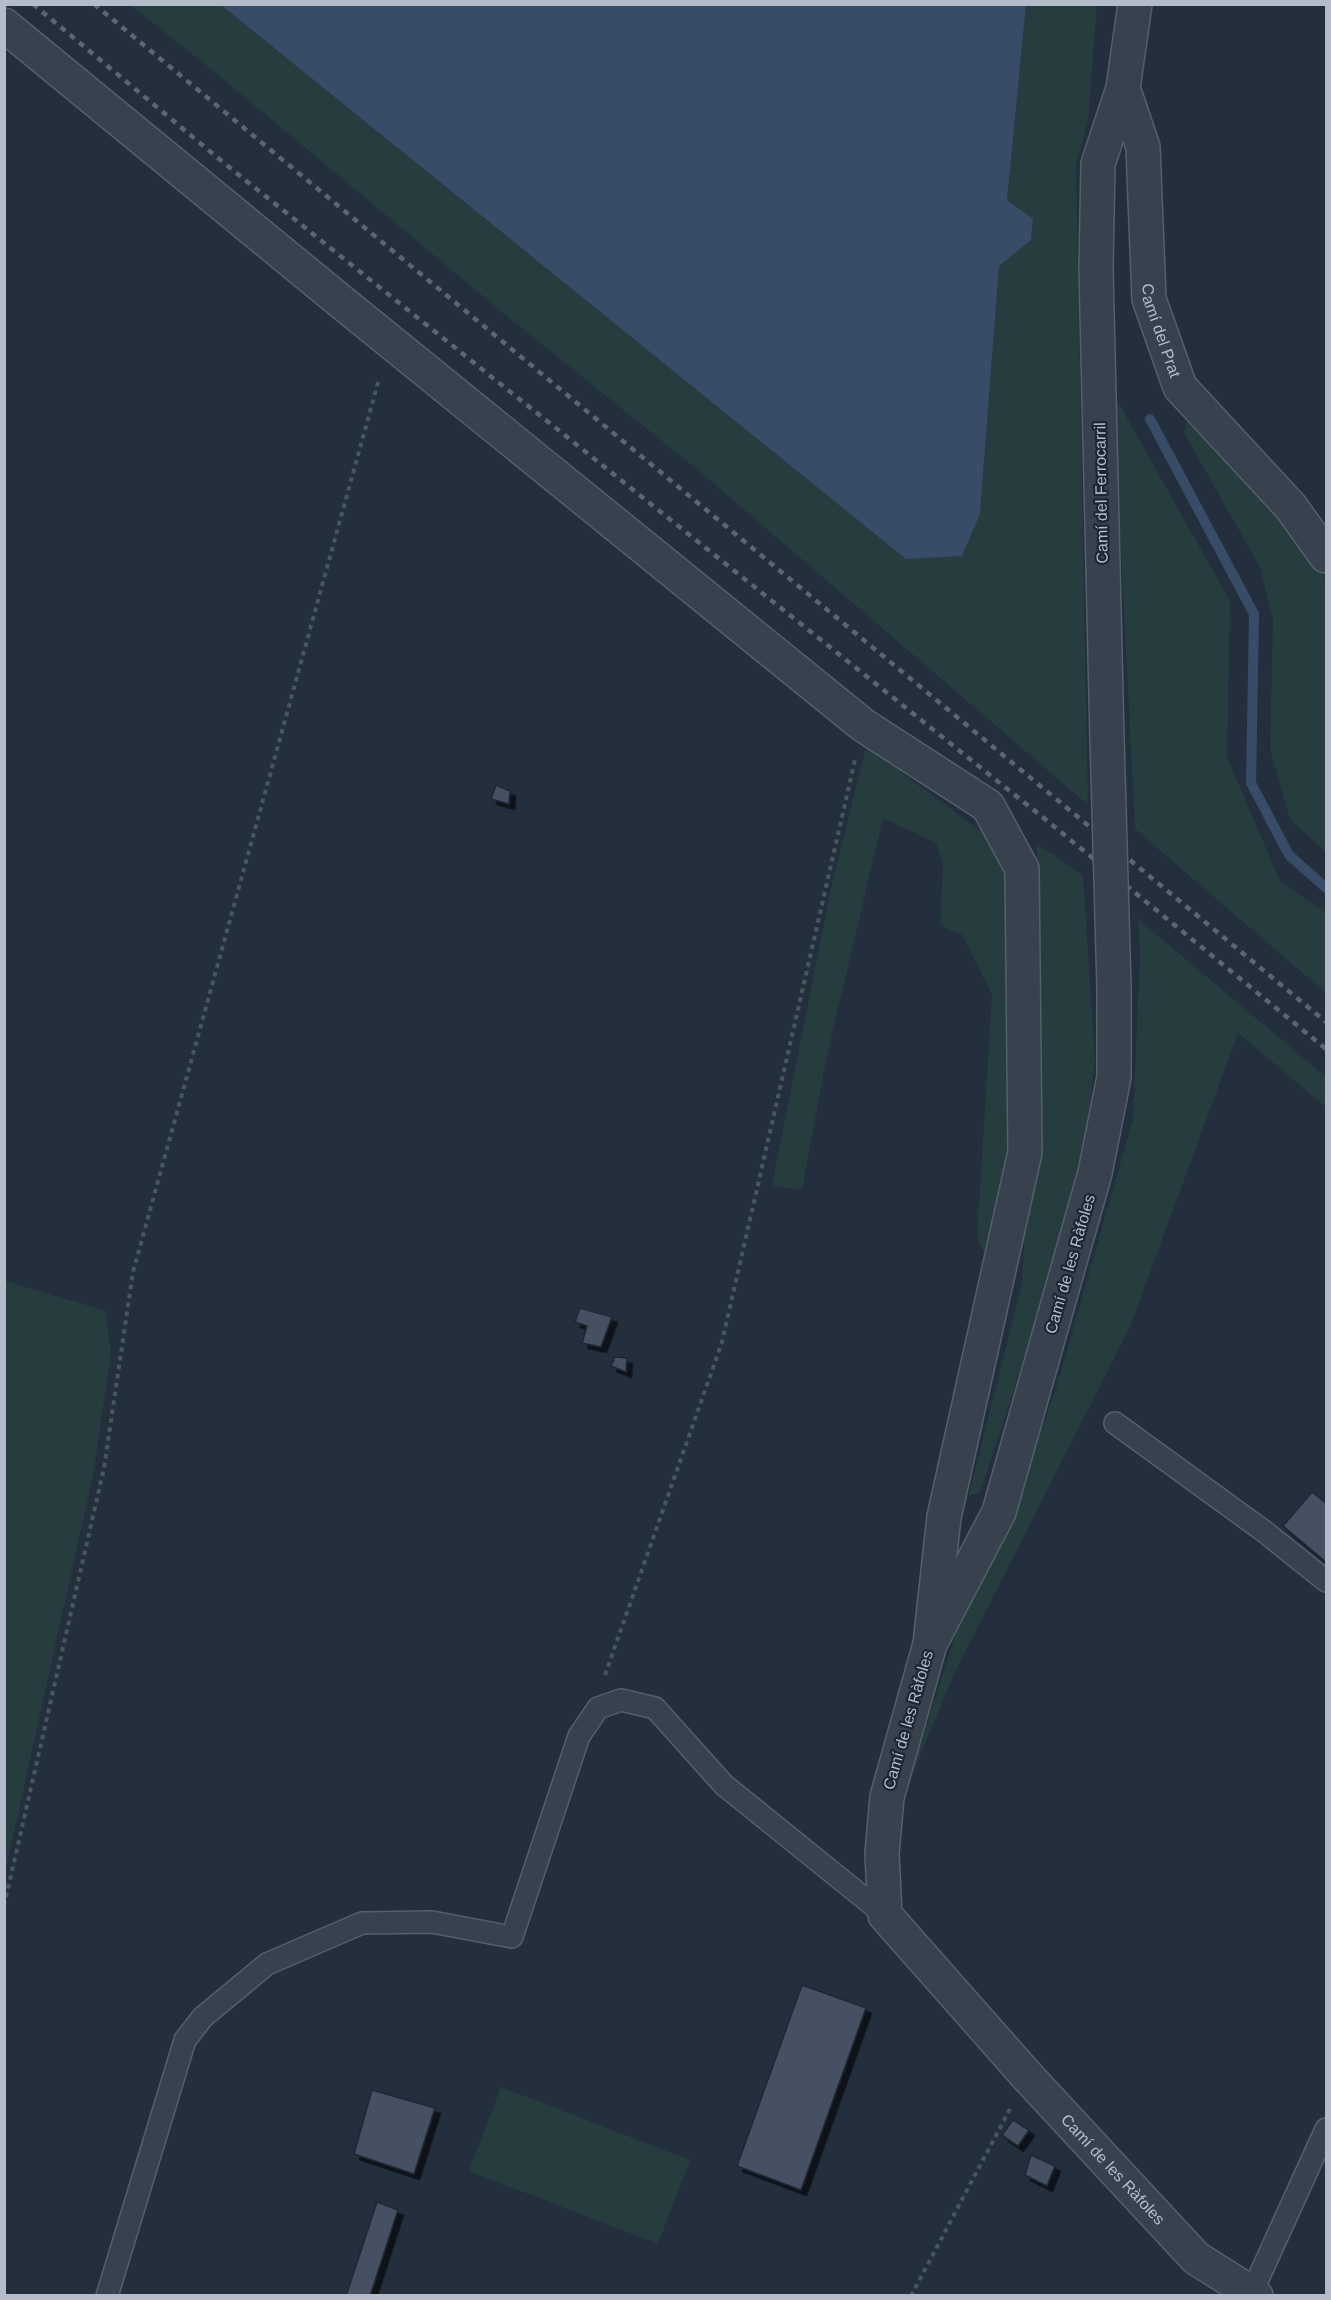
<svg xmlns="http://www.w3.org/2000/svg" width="1331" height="2300" viewBox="0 0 1331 2300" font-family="Arial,sans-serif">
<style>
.green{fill:#263c3f}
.water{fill:#394c67}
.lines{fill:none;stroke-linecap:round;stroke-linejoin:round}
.stream{stroke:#394c67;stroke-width:10}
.building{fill:#455162;stroke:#1f2835;stroke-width:1.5;filter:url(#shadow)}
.lane-casing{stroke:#565f6c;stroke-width:24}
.street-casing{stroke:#565f6c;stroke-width:36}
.path{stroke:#44595c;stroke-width:4;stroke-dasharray:4.5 4.5;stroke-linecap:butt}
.lane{stroke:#38414e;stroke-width:21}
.street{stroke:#38414e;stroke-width:33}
.rail{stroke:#5a6575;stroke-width:4.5;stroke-dasharray:6 6;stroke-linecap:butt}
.street-bridge-casing{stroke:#565f6c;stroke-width:36;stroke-linecap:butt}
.street-bridge{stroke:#38414e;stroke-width:33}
.labels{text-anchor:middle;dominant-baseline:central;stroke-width:4.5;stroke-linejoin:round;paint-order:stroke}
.street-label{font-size:16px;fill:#b4bcc9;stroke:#1d2633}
</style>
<defs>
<filter id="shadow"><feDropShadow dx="5.5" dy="5.5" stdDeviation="0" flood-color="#0009"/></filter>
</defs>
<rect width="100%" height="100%" fill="#242f3e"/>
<!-- green -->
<path class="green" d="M130,5H221L531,256L980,514L999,265L1031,240L1033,220L1007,200L1026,5H1097L1088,121L1076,165L1088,805L698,470L508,317L206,65Z
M1113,393L1230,601L1227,757L1280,881L1326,913V993L1135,829Z
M1189,413L1304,543L1326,579V852L1290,819L1270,749L1273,620L1260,567L1184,433Z
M866,746L998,844L1006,875L1013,1168L993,1272L977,1237L992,995L962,934L940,926L943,866L936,843L883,818L826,1060L802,1190L772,1185L831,889Z
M1037,844L1083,875L1095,1060L1080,1188L980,1493L969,1495L1022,1283L1037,996Z
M1138,919L1326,1077V1107L1238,1033L1130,1327L952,1678L906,1790L961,1617L1014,1507L1056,1389L1133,1119L1140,955Z
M5,1281L106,1311L111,1354L94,1470L5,1873Z
M501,2087L690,2160L658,2244L469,2171Z"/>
<!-- water -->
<path class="water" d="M221,5H1026L1007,200L1033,219L1031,240L999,266L980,514L962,556L906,559Z"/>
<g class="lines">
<!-- stream -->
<path class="stream" d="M1150,419L1254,614L1251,783L1289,855L1326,888"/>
</g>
<!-- building -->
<path class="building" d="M496,785L510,791L509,804L491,799Z
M580,1308L612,1317L601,1347L582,1343L587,1326L575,1322Z
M615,1357L627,1358L626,1372L611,1366Z
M1312,1492L1326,1503V1562L1283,1526Z
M802,1985L866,2008L801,2190L737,2166Z
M372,2090L435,2108L414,2174L354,2154Z
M1013,2120L1029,2130L1018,2146L1002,2135Z
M1031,2155L1055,2166L1047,2186L1025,2175Z
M377,2202L398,2210L370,2296H346Z"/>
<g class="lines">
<defs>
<path id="lane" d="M1115,1423L1265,1532L1326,1581
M1252,2292L1326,2129
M107,2296L185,2040L203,2017L267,1964L362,1923L432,1922L512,1937L579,1736L598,1708L621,1700L655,1708L724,1785L885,1915"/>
<g id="street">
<path d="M4,25L339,300L863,725L988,806L1022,869L1025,1152L944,1517L930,1644"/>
<path id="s1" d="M1123,88L1143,147L1149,299L1180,387L1291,507L1326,556"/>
<path d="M1107,739L1096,268L1098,164L1123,88L1135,4"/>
<path id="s2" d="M1114,987V1077L1095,1173L999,1512L930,1644L887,1797L882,1854L885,1915L1028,2077L1196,2258L1256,2296"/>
</g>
</defs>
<!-- lane casing -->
<use href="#lane" class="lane-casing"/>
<!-- street casing -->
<use href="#street" class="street-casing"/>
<!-- path -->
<path class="path" d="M605,1675L722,1342L855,760
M4,1906L104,1468L133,1272L379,379
M911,2296L1010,2109"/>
<!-- lane -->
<use href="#lane" class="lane"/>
<!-- street -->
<use href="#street" class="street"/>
<!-- rail -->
<path class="rail" d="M33,4L224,163L1045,819L1326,1049
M94,4L1326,1022"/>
<defs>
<path id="street-bridge" d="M1107,739L1114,987"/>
</defs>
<!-- street-bridge casing -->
<use href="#street-bridge" class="street-bridge-casing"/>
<!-- street-bridge -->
<use href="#street-bridge" class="street-bridge"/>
</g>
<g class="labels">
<!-- street labels -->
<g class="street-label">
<text stroke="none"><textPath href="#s1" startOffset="248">Camí del Prat</textPath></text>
<text transform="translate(1101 493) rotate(-91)">Camí del Ferrocarril</text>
<text transform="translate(1070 1264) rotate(-74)">Camí de les Ràfoles</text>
<text transform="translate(908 1720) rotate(-74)">Camí de les Ràfoles</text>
<text stroke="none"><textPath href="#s2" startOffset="1308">Camí de les Ràfoles</textPath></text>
</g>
</g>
<!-- border -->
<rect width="1331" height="2300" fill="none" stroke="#b4bcc9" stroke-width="12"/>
</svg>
